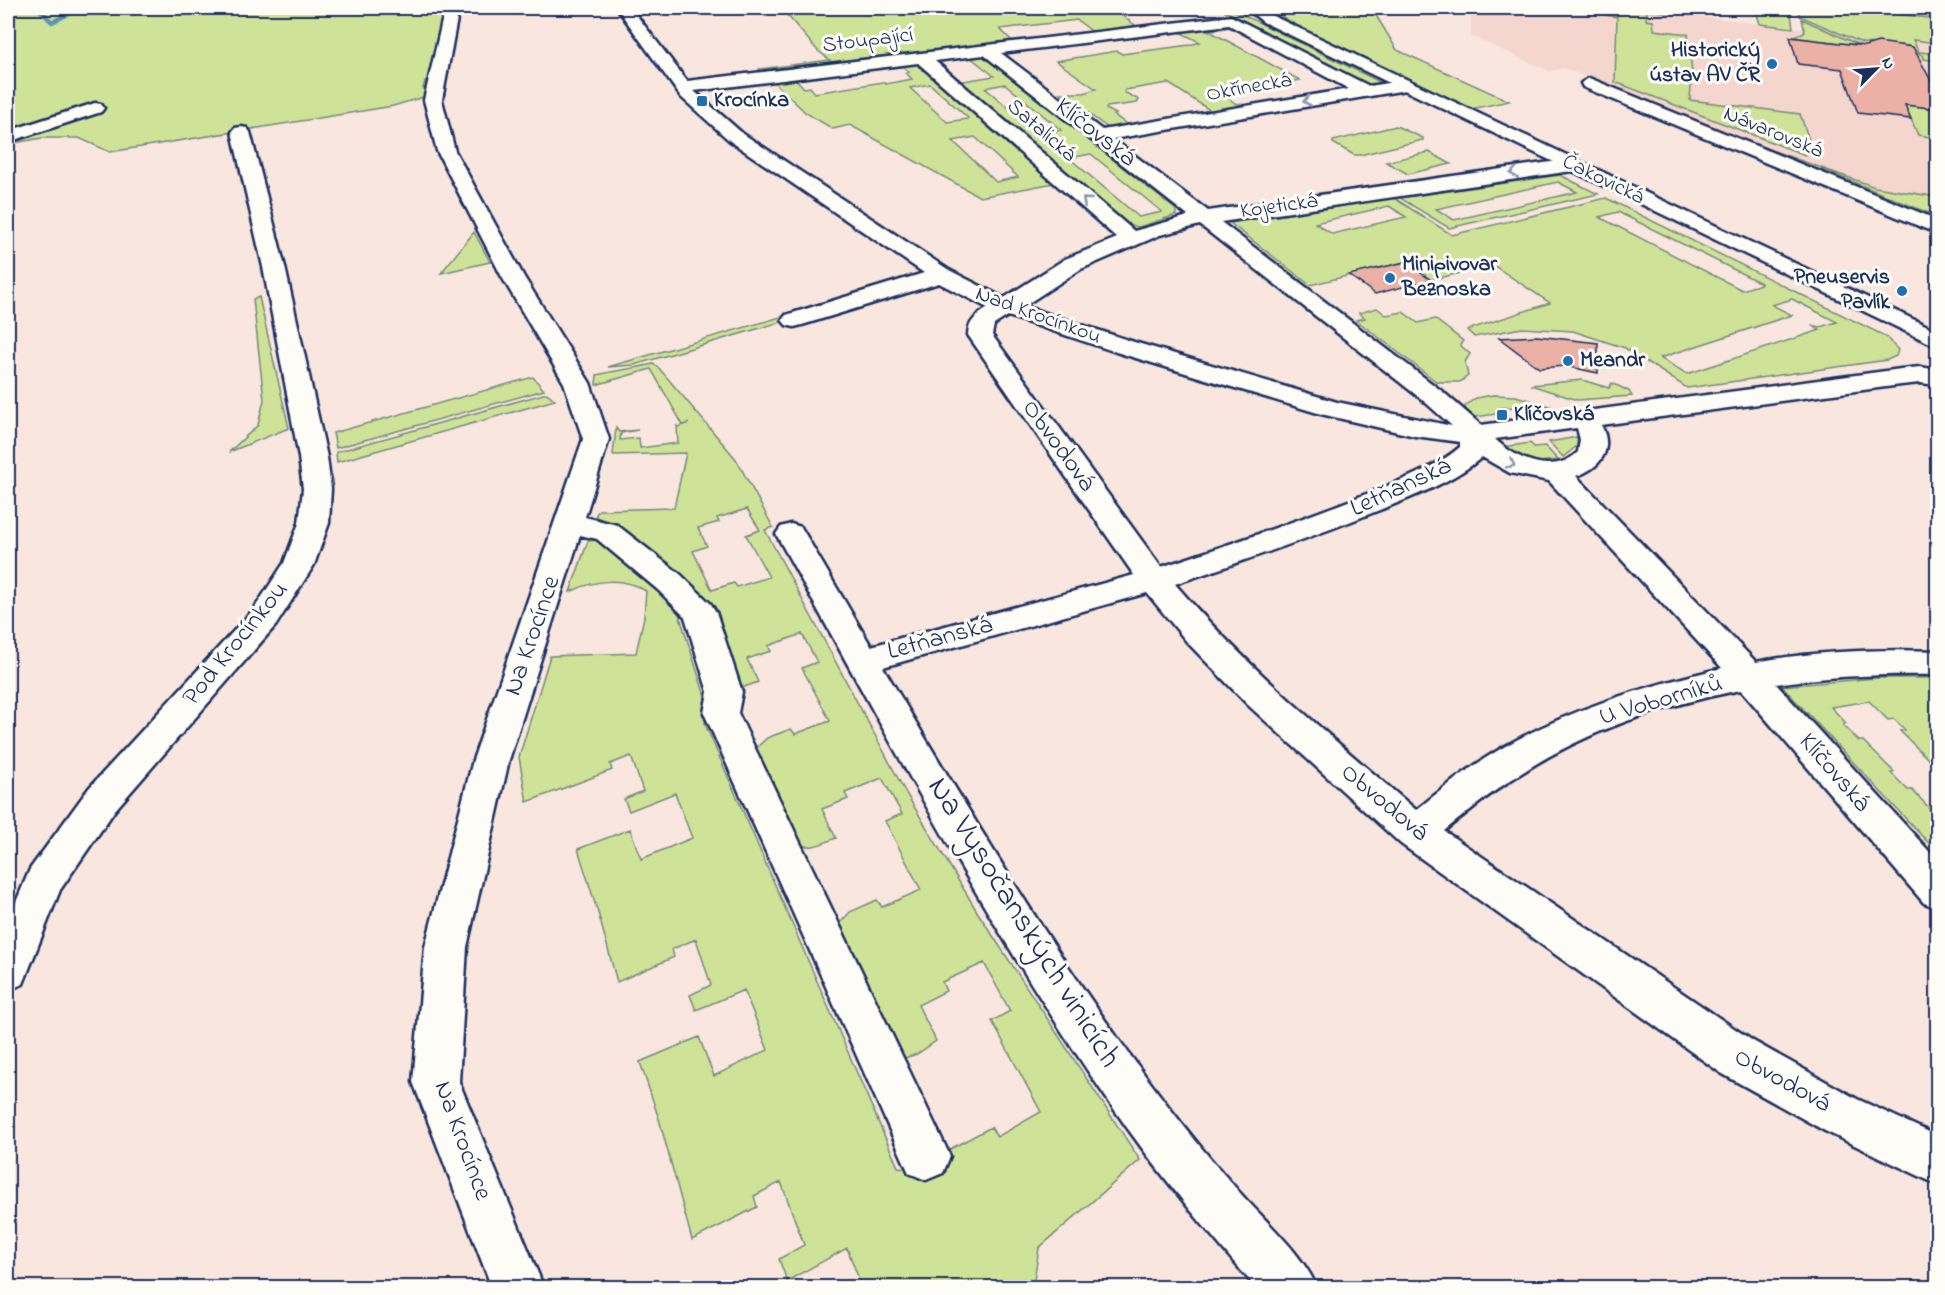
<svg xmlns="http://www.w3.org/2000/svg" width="1945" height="1295" viewBox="0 0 1945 1295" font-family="'Indie Flower',sans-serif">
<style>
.built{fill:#f4d6ce}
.green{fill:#cfe398;stroke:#75897b;stroke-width:1.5;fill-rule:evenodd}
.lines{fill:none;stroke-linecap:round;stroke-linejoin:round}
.stream{stroke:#5e92b3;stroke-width:4.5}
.building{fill:#ebb1a6;stroke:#1b2f5e;stroke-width:1.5}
.minor-casing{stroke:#1b2f5e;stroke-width:5}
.major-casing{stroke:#1b2f5e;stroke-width:5}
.minor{fill:#fdfcf7;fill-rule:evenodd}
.major{fill:#fdfcf7;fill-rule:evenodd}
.oneway{stroke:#8c96aa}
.poi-dot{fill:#1f6fb2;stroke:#fdfcf7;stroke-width:2}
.labels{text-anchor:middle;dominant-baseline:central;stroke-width:6;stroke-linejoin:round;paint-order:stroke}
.far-street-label{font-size:22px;fill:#1b2f5e;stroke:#fdfcf7}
.far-poi-label{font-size:22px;font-weight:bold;fill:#1b2f5e;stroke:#fdfcf7;text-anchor:start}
.street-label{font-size:26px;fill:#1b2f5e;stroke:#fdfcf7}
.near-street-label{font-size:32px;fill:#1b2f5e;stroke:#fdfcf7}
</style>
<rect width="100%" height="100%" fill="#f8e6df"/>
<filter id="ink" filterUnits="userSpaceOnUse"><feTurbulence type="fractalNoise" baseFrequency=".0167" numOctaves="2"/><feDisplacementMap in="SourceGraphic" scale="12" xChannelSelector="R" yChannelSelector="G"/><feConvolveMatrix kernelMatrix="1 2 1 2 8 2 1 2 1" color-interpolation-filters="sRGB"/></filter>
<g filter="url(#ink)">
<!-- built -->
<path class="built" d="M1471,8H1637L1760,24L1937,42V197L1875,187L1709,128L1564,68L1549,71L1471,36Z"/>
<!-- green -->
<path class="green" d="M8,8H446L431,80L425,81L423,88H429L427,96L393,106L110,152L79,138H42L8,144Z
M781,8H1172L1120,14L1139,28L1094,33L1077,20L1000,29L1014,43L762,73L759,69L830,60L818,51Z
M1219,8H1229L1382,83L1375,85L1364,83Z
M1268,8H1367L1377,17L1397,50L1509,101L1471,109L1315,37Z
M1586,8H1671V11L1682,12V14L1647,10L1646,20L1653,21L1654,30L1688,34L1692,72L1690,100L1800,114L1813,151L1805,155L1615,82L1617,17L1587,12Z
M1755,8H1776L1791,14L1793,28L1760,24Z
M1798,8H1845L1937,19V43L1913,40L1919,52L1937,54V61L1923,59L1924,57L1908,46L1862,43L1800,16Z
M1802,19L1859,45L1791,37L1805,32Z
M1229,24L1235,26L1209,31L1300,80L1220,93L1235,103L1245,105L1211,111L1168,83L1125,90L1124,92L1139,100L1137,103L1107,107L1106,109L1116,114L1114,115L1128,125L1108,128L1060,93H1084L1096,89L1056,61L1117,51L1122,54L1190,45L1200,42L1175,30Z
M966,54L982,55L1176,210V215L1139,227L1121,223L958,82L994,76ZM1005,84L1061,130L1040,134L985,88ZM1091,154L1162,212L1139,217L1069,158Z
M917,61L1054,183L980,197L850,125L833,129L806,113L773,81L795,78L804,88L810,87L815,93L883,82L886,84L912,79L906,73L909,72L900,64ZM930,84L968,118L967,119L947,122L910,88ZM975,137L1018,177L996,182L953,141Z
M1905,105L1937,109V138L1918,135Z
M1396,126L1423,138V140L1360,155H1354L1333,143V141Z
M1709,128L1875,187L1937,197V220L1925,215L1929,213L1822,169L1813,171Z
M1429,152L1451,164L1408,174L1386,162Z
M1560,175L1598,194L1449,228L1400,198ZM1558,182L1577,192L1454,220L1436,209Z
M1394,198L1452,235L1606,198L1885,336L1898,350L1896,356L1887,360L1687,388L1625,348L1573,331L1522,328L1474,337L1467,330L1550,303L1493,265L1431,280L1404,262L1310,285L1230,223ZM1389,206L1406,217L1332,234L1315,223ZM1618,212L1761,283V284L1742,290L1599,217ZM1792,299L1837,322L1820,327L1811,325L1820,330L1687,374L1660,358L1792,315L1772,305Z
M474,232L490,262L441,273Z
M259,297L289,428L229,452L258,425L264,400L253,299Z
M1377,308L1386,315L1403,312L1418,323L1435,319L1463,341L1460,345L1470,354L1465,362L1468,376L1460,382H1437L1356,320L1365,318L1359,313Z
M798,312L791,319L634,365L608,367Z
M653,364L658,367L736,459L773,527L765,530L907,795L978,913L1140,1160L1039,1248L1033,1287H862L847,1248L787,1281L779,1259L804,1245L781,1182L754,1196L757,1207L692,1240L659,1119L640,1062L699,1037L714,1076L768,1050L744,990L696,1010L690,995L711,985L696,939L672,949L674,957L617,982L599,916L578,849L630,829L641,859L692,838L675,793L629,811L624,799L643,791L631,756L610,764L612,770L527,802L519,757L550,656L636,653L644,617L646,591C622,576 594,580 570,592L588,541L597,540L619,555L652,583L678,611L705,696V724L898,1167L913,1169L991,1127L997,1137L1041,1112L992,1021L1010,1011L984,963L942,982L946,991L918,1005L936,1041L917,1054L901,1059L834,930L850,912L877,900L882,907L921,890L885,821L902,814L882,778L845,793L848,799L822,809L836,838C817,846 810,850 791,842L753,751L767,738L791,729L795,734L830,721L802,668L817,662L802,634L768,646L771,651L747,659L758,682L742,688L725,653L632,538L595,516L599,510L674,508L686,453L613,455L616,428L619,432L638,430L621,433L620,440L639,438L640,448L678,443L677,426L678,427L689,423L683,425L651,369L596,385L597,375C616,370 634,369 653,364ZM747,509L760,530L746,535L769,577L737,587L734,583L712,590L693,551L707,546L698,528L719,522L717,518Z
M533,377L544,390L336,448L333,433Z
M1582,380L1609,388L1612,383L1629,391L1632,396L1577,400L1531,385Z
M547,393L555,400L337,462L336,452Z
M1493,395L1516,396L1552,407L1522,412L1517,407L1501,408L1504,413L1475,417L1466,411L1465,406L1476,398Z
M1577,437V446L1563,457L1549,442Z
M1530,443L1534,447L1545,446L1558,460L1529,463L1504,447Z
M1877,678H1937V768L1900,731L1905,730L1894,719L1888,720L1869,701L1831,707L1846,723L1843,725L1859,741H1863L1894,772L1891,773L1908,790H1912L1937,816V852L1782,686Z"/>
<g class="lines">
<!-- stream -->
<path class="stream" d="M38,8L52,22L81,8"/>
</g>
<!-- building -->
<path class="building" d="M1790,37L1865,46L1878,42L1913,47L1938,94V109L1905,105L1911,119L1858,113L1842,69L1798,64Z
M1405,262L1431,280L1375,294L1349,275Z
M1537,336L1598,343V373L1565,366L1539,368L1499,338Z"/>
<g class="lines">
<defs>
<path id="minor" d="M445,8H459L442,100L455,151L524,277L590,383L609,439L585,517L617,525L680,574L711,604L716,612L742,692L738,713L950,1156L943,1173L926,1180L909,1173L704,713L708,692L685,617L658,590L597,539L580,535L509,760L467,947L459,1082L544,1288H492L413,1082L425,947L473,760L583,439L564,383L502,277L437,151L424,100Z
M617,8H631L687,81L1231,16L1369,86L1406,80L1414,85L1406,90L1113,139L1208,211L1572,159L1579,161L1581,165L1579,169L1572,171L1221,222L1443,392L1481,425L1901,369L1920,367L1938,370V385L1920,383L1901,385L1601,425C1614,449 1601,468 1576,476L1756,662C1816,651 1876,649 1938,651V675C1883,674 1830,676 1776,684L1938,861V908L1924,903L1741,690C1663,705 1584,731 1517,776C1491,792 1468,812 1444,831L1753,1041L1857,1099L1938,1136V1185L1825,1131L1721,1073L1401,844L1248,705L1187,642L1147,593L883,667C970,814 1058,962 1162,1098C1185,1128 1209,1158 1234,1186C1260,1217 1301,1250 1317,1288H1256C1212,1236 1168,1185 1128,1129C994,941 888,736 776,534L781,527L791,524L801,527L871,646L1134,575L968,335C968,322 977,315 988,308L939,283L802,325L794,327L786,325L782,320L786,315L924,273L730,141L681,97ZM1229,25L1349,89L1102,130L1001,53ZM984,55L1188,216L1134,231L935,61ZM918,63L1117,238L1065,259L1004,298L949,270L742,133L694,91ZM1200,225L1425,402L1452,426L1337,402L1134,342L1024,306L1081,269L1160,235ZM1008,316L1116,352L1321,414L1415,436L1460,442V447C1435,469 1392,484 1361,496C1295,522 1228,545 1161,567L992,335L994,325ZM1577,428L1580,440L1578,452C1553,476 1517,460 1495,439ZM1482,457L1510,473L1549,481L1722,668C1646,686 1570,709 1502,748C1471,766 1444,788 1416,810C1332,738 1247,668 1175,584C1243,561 1310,538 1377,511C1412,497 1453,482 1482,457Z
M1589,78L1938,220V234L1583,87L1581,83Z
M95,103L101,104L104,108L101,112L8,142V131Z
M241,127L247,128L250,132L285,267L327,457L331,489L329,523L314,565L276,625L115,810L60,890L23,984L8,990V921L30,869L89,788L254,609L284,563L299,523L303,489L299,457L263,267L232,132L235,128Z"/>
<path id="major" d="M1246,8H1262L1273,16L1938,331V347L1263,22Z"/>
</defs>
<!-- minor casing -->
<use href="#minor" class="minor-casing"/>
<!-- major casing -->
<use href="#major" class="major-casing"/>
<!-- minor -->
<use href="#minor" class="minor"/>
<!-- major -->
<use href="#major" class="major"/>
</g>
<!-- one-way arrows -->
<defs><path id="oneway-chevron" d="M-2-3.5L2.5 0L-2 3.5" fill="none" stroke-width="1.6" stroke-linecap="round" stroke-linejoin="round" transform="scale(1.5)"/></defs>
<g class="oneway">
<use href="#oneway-chevron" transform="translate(1307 101) rotate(170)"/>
<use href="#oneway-chevron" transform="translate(1514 173) rotate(172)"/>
<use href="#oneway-chevron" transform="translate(1086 201) rotate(-139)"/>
<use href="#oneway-chevron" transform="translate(1511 464) rotate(26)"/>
</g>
</g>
<!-- markers -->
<g class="poi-dot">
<circle cx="1772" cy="64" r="6"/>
<rect x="696" y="95" width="12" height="12" rx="3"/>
<circle cx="1390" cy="278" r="6"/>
<circle cx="1902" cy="291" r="6"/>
<circle cx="1568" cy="361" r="6"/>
<rect x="1496" y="409" width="12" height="12" rx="3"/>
</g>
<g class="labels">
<!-- far-street labels -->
<g class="far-street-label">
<text transform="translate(868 41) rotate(-7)">Stoupající</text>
<text transform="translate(1249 88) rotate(-10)">Okřínecká</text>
<text transform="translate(1041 131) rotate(41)">Satalická</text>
<text transform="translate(1773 133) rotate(22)">Návarovská</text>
<text transform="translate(1603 180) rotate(26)">Čakovická</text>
<text transform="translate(1279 207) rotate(-8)">Kojetická</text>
<text transform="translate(1038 316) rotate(20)">Nad Krocínkou</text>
</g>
<!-- far-poi labels -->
<g class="far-poi-label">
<text x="1760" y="51" text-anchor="end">Historický<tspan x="1760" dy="25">ústav AV ČR</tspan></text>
<text x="714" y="101">Krocínka</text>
<text x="1402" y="265">Minipivovar<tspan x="1402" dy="25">Beznoska</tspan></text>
<text x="1890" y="278" text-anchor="end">Pneuservis<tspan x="1890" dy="25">Pavlík</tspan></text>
<text x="1580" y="361">Meandr</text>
<text x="1514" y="415">Klíčovská</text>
</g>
<!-- street labels -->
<g class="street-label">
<text transform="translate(1095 133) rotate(38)">Klíčovská</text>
<text transform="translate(1058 446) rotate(54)">Obvodová</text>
<text transform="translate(1401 488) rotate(-25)">Letňanská</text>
<text transform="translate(533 636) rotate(-71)">Na Krocínce</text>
<text transform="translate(940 639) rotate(-15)">Letňanská</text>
<text transform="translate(236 644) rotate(-51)">Pod Krocínkou</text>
<text transform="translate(1661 701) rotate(-16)">U Voborníků</text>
<text transform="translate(1834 773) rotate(49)">Klíčovská</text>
<text transform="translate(1384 803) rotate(40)">Obvodová</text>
<text transform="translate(1782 1081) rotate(29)">Obvodová</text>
<text transform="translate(462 1141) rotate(70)">Na Krocínce</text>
</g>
<!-- near-street labels -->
<g class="near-street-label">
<text transform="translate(1023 923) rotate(58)">Na Vysočanských vinicích</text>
</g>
</g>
<!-- margin -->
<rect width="1945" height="1295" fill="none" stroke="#fdfcf7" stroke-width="30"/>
<rect x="15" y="15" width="1915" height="1265" fill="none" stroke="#1b2f5e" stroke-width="2" filter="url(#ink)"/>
<!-- north arrow -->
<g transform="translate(1876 69) rotate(65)" stroke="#fdfcf7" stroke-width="4.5" paint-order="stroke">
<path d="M0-4.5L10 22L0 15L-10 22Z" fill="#1b2f5e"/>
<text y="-9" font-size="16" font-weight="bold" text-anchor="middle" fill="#1b2f5e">N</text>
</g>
</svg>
